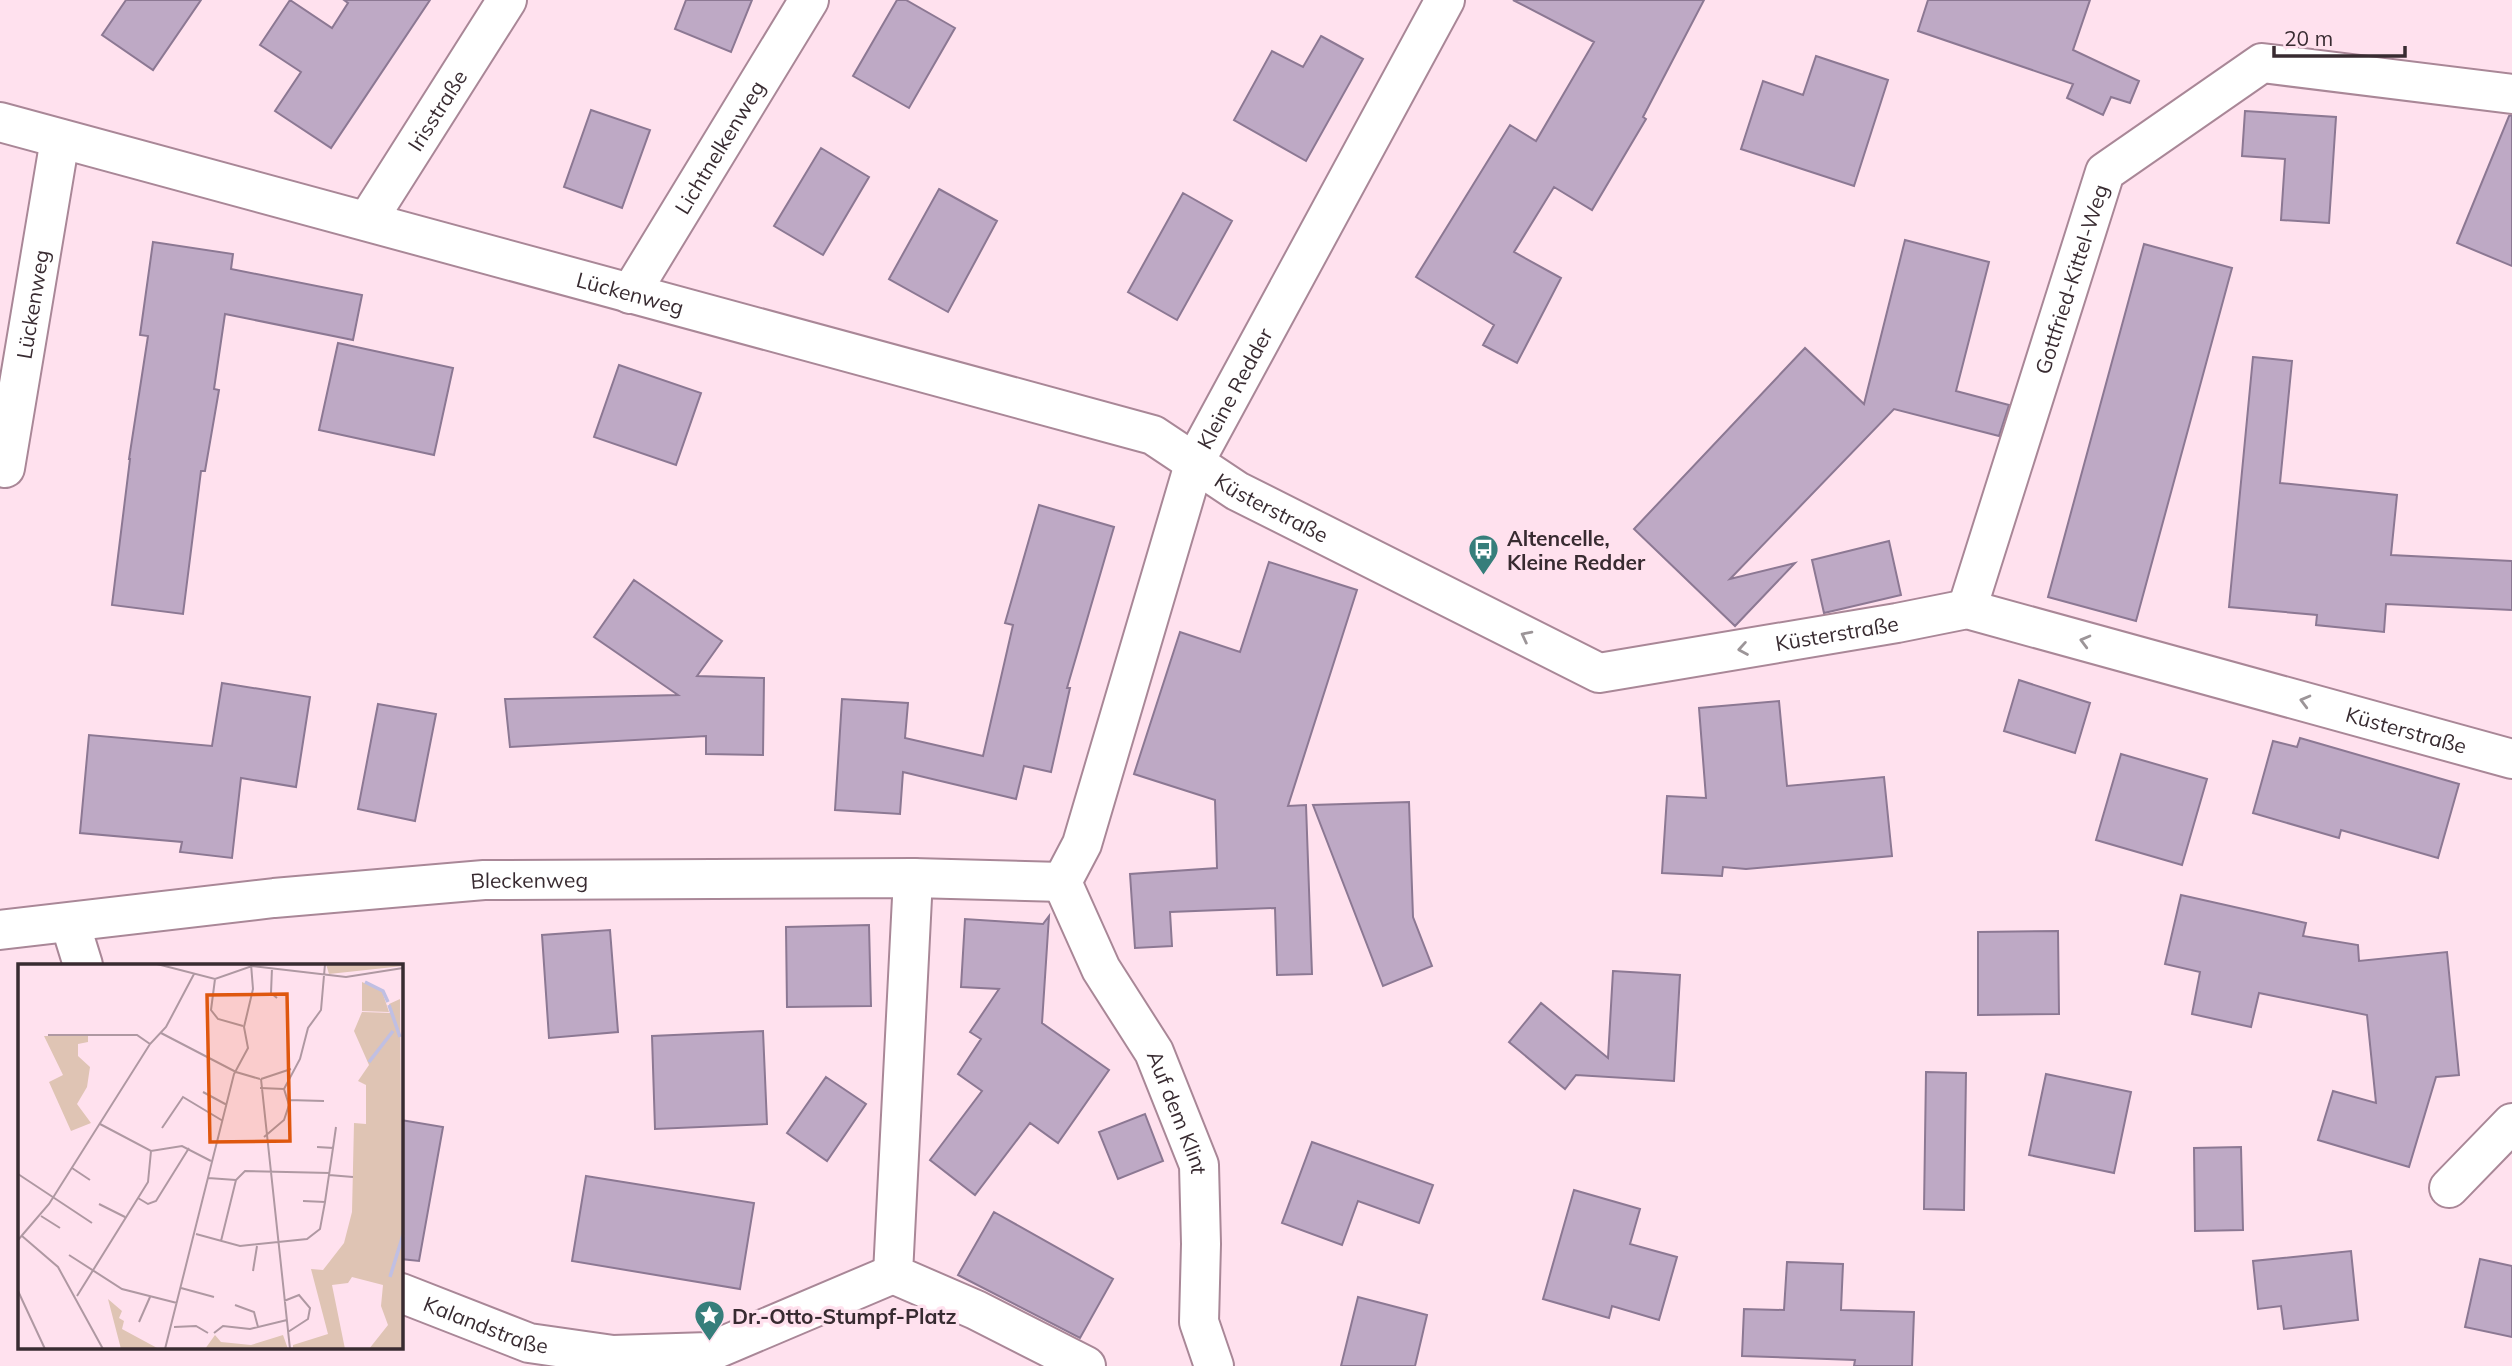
<svg xmlns="http://www.w3.org/2000/svg" width="2512" height="1366" viewBox="0 0 2512 1366" font-family="Mulish,sans-serif">
<style>
.building{fill:#bea9c5;stroke:#8c7893;stroke-width:2}
.lines{fill:none;stroke-linecap:round;stroke-linejoin:round}
.minor-casing{stroke:#a98797;stroke-width:42}
.minor{stroke:#fff;stroke-width:38}
.oneway{stroke:#9c9598}
.labels{text-anchor:middle;dominant-baseline:central;stroke-width:7;stroke-linejoin:round;paint-order:stroke}
.street-label{font-size:21px;fill:#382b31;stroke:#ffe1ee}
.poi-label{font-size:21px;font-weight:bold;fill:#382b31;stroke:#ffe1ee;text-anchor:start}
.inset-river{fill:none;stroke:#c0bfe3;stroke-width:3.5}
.inset-road{fill:none;stroke:#af98a2;stroke-width:2}
.view{fill:#df570e;fill-opacity:0.15;stroke:#df570e;stroke-width:3.5}
.inset-edge{fill:none;stroke:#382b31;stroke-width:3.5}
</style>
<rect width="100%" height="100%" fill="#ffe1ee"/>
<!-- building -->
<path class="building" d="M126,0H201L153,70L102,35Z
M290,0L332,28L348,3L344,0H430L331,148L275,111L301,72L260,45Z
M686,0H752L731,52L675,29Z
M897,0H906L955,28L909,108L853,76Z
M1513,0H1704L1643,117L1646,119L1592,210L1554,187L1514,252L1561,278L1517,363L1483,345L1494,325L1416,277L1510,125L1536,141L1594,42Z
M1928,0H2090L2073,50L2139,81L2130,103L2111,97L2103,115L2067,98L2073,84L1918,31Z
M1321,36L1363,59L1306,161L1234,120L1272,51L1303,67Z
M1816,56L1888,80L1854,186L1741,149L1763,81L1803,95Z
M591,110L650,130L622,208L564,187Z
M2245,111L2336,117L2329,223L2281,220L2285,159L2242,156Z
M2512,115V266L2457,243L2509,116Z
M821,148L869,177L823,255L774,226Z
M939,189L997,221L948,312L889,279Z
M1183,193L1232,221L1177,320L1128,292Z
M1905,240L1989,262L1956,391L2009,405L1999,436L1894,409L1730,579L1795,563L1735,626L1634,529L1805,348L1864,404Z
M153,242L233,254L231,269L362,295L353,340L225,314L214,389L219,390L205,471H201L183,614L112,605L130,459H129L148,336L140,335Z
M2144,244L2232,268L2136,621L2048,597Z
M338,343L453,368L434,455L319,430Z
M2253,357L2292,361L2280,483L2397,495L2391,555L2512,561V610L2386,604L2384,632L2316,625L2317,615L2229,607Z
M619,365L701,393L676,465L594,437Z
M1039,505L1114,527L1067,688H1070L1051,772L1024,766L1016,799L903,772L900,814L835,810L842,699L908,703L905,738L983,756L1013,625L1005,623Z
M1889,541L1901,595L1824,613L1812,560Z
M1269,562L1357,590L1288,806L1306,805L1312,974L1277,975L1275,908L1170,912L1172,946L1135,948L1130,874L1217,868L1215,800L1134,774L1180,632L1240,652Z
M634,580L722,641L697,676L764,678L763,755L706,754V736L510,747L505,699L678,695L594,637Z
M2019,680L2090,703L2075,753L2004,731Z
M222,683L310,697L296,787L241,778L232,858L180,852L182,842L80,833L89,735L212,746Z
M1779,701L1787,786L1884,777L1892,856L1746,869L1723,867L1722,876L1662,873L1667,796L1706,798L1699,708Z
M378,704L436,714L415,821L358,809Z
M2300,738L2459,784L2438,858L2341,830L2339,838L2253,813L2273,741L2297,747Z
M2121,754L2207,779L2182,865L2096,840Z
M1409,802L1413,917L1432,966L1383,986L1313,805Z
M2181,895L2306,923L2303,936L2358,945L2359,961L2447,952L2459,1075L2436,1077L2409,1167L2318,1140L2333,1091L2376,1103L2367,1015L2259,993L2251,1027L2192,1014L2200,972L2165,964Z
M1049,916L1042,1023L1109,1070L1058,1143L1030,1123L975,1195L930,1160L982,1091L958,1074L981,1039L970,1032L999,989L961,987L965,919L1043,924Z
M869,925L871,1006L787,1007L786,927Z
M610,930L618,1032L549,1038L542,935Z
M2058,931L2059,1014L1978,1015V932Z
M1613,971L1680,975L1674,1081L1576,1075L1565,1089L1509,1042L1541,1003L1608,1058Z
M763,1031L767,1124L655,1129L652,1036Z
M1926,1072L1966,1073L1964,1210L1924,1209Z
M2046,1074L2131,1092L2114,1173L2029,1155Z
M826,1077L866,1104L827,1161L787,1133Z
M1145,1114L1163,1161L1118,1179L1099,1132Z
M401,1120L443,1127L419,1261L401,1259Z
M1312,1142L1433,1185L1419,1223L1358,1201L1342,1245L1282,1223Z
M2241,1147L2243,1230L2195,1231L2194,1148Z
M586,1176L754,1203L740,1289L572,1261Z
M1574,1190L1640,1209L1630,1244L1677,1257L1659,1320L1612,1306L1609,1318L1543,1299Z
M994,1212L1113,1279L1080,1338L958,1275Z
M2351,1251L2358,1320L2284,1329L2281,1306L2258,1309L2253,1261Z
M2480,1259L2512,1266V1337L2465,1327Z
M1787,1262L1843,1264L1841,1310L1914,1312L1912,1366H1854L1855,1360L1742,1356L1744,1309L1784,1310Z
M1358,1297L1427,1315L1415,1366H1341Z"/>
<g class="lines">
<defs>
<g id="minor">
<path id="s1" d="M0,122L1153,435L1237,491L1599,673L1897,623L1967,609L2512,759"/>
<path id="s2" d="M367,221L507,0"/>
<path id="s3" d="M630,294L809,0"/>
<path id="s4" d="M5,468L60,139"/>
<path id="s5" d="M1967,609L2105,172L2262,63L2512,94"/>
<path d="M913,878L893,1274L976,1310L1086,1366"/>
<path id="s6" d="M1062,882L1082,844L1195,461L1445,0"/>
<path id="s7" d="M1062,882L1101,969L1154,1052L1199,1165L1201,1244L1199,1322L1214,1366"/>
<path d="M70,923L83,965"/>
<path id="s8" d="M0,930L274,898L484,880L913,878L1062,882"/>
<path d="M2449,1188L2512,1123"/>
<path id="s9" d="M401,1293L529,1343L613,1355L709,1352L893,1274"/>
</g>
</defs>
<!-- minor casing -->
<use href="#minor" class="minor-casing"/>
<!-- minor -->
<use href="#minor" class="minor"/>
</g>
<!-- one-way arrows -->
<defs><path id="oneway-chevron" d="M-2-3.5L2.5 0L-2 3.5" fill="none" stroke-width="1.6" stroke-linecap="round" stroke-linejoin="round" transform="scale(1.75)"/></defs>
<g class="oneway">
<use href="#oneway-chevron" transform="translate(1526 636) rotate(-153)"/>
<use href="#oneway-chevron" transform="translate(2085 641) rotate(-165)"/>
<use href="#oneway-chevron" transform="translate(1743 649) rotate(170)"/>
<use href="#oneway-chevron" transform="translate(2305 701) rotate(-165)"/>
</g>
<!-- icons -->
<defs>
<symbol id="bus-pin" viewBox="-11 -11 22 30"><path d="M0 17L-7.5 6A9.5 9.5 0 1 1 7.5 6Z" fill="#367e7b" stroke="#ffe1ee"/><path d="M-5-6H5V4H4V6H2V4H-2V6H-4V4H-5ZM-3.5-4V0h7V-4ZM-3.5 1.2v1.5H-2V1.2ZM2 1.2v1.5H3.5V1.2Z" fill="#fff"/></symbol>
<symbol id="sight-pin" viewBox="-11 -11 22 30"><path d="M0 17L-7.5 6A9.5 9.5 0 1 1 7.5 6Z" fill="#367e7b" stroke="#ffe1ee"/><path d="M0-6L1.8-2.2L6-1.7L2.9 1.2L3.7 5.4L0 3.3L-3.7 5.4L-2.9 1.2L-6-1.7L-1.8-2.2Z" fill="#fff"/></symbol>
</defs>
<g fill-rule="evenodd">
<use href="#bus-pin" x="1466" y="532" width="35" height="47"/>
<use href="#sight-pin" x="692" y="1298" width="35" height="47"/>
</g>
<g class="labels">
<!-- street labels -->
<g class="street-label">
<text stroke="none"><textPath href="#s2" startOffset="131">Irisstraße</textPath></text>
<text stroke="none"><textPath href="#s3" startOffset="172">Lichtnelkenweg</textPath></text>
<text stroke="none"><textPath href="#s5" startOffset="346">Gottfried-Kittel-Weg</textPath></text>
<text stroke="none"><textPath href="#s1" startOffset="653">Lückenweg</textPath></text>
<text stroke="none"><textPath href="#s4" startOffset="166">Lückenweg</textPath></text>
<text stroke="none"><textPath href="#s6" startOffset="525">Kleine Redder</textPath></text>
<text stroke="none"><textPath href="#s1" startOffset="1334">Küsterstraße</textPath></text>
<text stroke="none"><textPath href="#s1" startOffset="1942">Küsterstraße</textPath></text>
<text stroke="none"><textPath href="#s1" startOffset="2530">Küsterstraße</textPath></text>
<text stroke="none"><textPath href="#s8" startOffset="532">Bleckenweg</textPath></text>
<text stroke="none"><textPath href="#s7" startOffset="259">Auf dem Klint</textPath></text>
<text stroke="none"><textPath href="#s9" startOffset="91">Kalandstraße</textPath></text>
</g>
<!-- poi labels -->
<g class="poi-label">
<text x="1507" y="538">Altencelle,<tspan x="1507" dy="24">Kleine Redder</tspan></text>
<text x="732" y="1316">Dr.-Otto-Stumpf-Platz</text>
</g>
</g>
<!-- overview -->
<g transform="translate(18 964)">
<rect width="385" height="385" fill="#ffe1ee"/>
<path d="M308,0H385V2L311,10ZM344,18L364,27L371,48L344,47ZM382,35L385,385H351L370,361L363,342L365,321L334,313L330,319L314,321L327,385H275V381L310,370L293,305L305,306L326,279L334,248L336,159L348,160V121L340,117L351,101L336,67L344,48L373,49L371,40ZM26,72H70V78L60,80V92L72,103L69,123L59,140L73,159L53,167L31,118L45,111ZM90,335L104,347L101,354L106,357L104,365L141,385H103ZM197,371L203,378L233,381L265,371L270,385H187Z" fill="#dfc4b4"/>
<path class="inset-river" d="M347,18L365,27L370,38M371,41L382,73M351,98L375,67M372,313L385,271"/>
<path class="inset-road" d="M139,0L197,15L234,2L328,13L385,4M254,4L253,29L259,34M197,15L193,46L200,55L225,62M143,69L218,108L242,115M30,71H119L132,80M243,115L272,385M243,115L273,105M242,124L266,125L282,95L290,64L303,46L307,0M185,128L209,141M270,136L306,137M82,160L133,187L164,182L193,197M144,164L165,133L205,157M246,173L266,156L271,141L266,125M315,184L318,163M54,204L72,216M0,210L74,259M311,211L335,213M190,214L218,216M120,234L130,240L138,237L171,184M285,237L307,238L315,184L299,183M81,240L107,253M23,252L42,264M178,270L222,282L289,275L302,265L307,238M4,272L40,303L85,385M0,276L31,240L132,80L148,63L176,10M203,277L218,216L227,207L312,209M51,291L104,325L159,339M235,307L239,282M163,324L196,333M0,327L27,385M59,332L130,218L133,187M266,337L281,331L292,344L290,355L270,368M217,341L236,348L240,363M121,358L132,333M156,363L178,362L190,369M196,369L205,362L232,365L269,356M147,385L216,110L230,84L226,63L235,25L233,0"/>
<path class="view" d="M269,30L272,177L192,178L189,31Z"/>
<rect width="385" height="385" class="inset-edge"/>
</g>
<!-- scale -->
<path d="M2274 46v10h131v-10" fill="none" stroke="#382b31" stroke-width="3.5"/>
<text x="2284" y="46" font-size="21" fill="#382b31" stroke="#ffe1ee" stroke-width="5" paint-order="stroke">20 m</text>
</svg>
